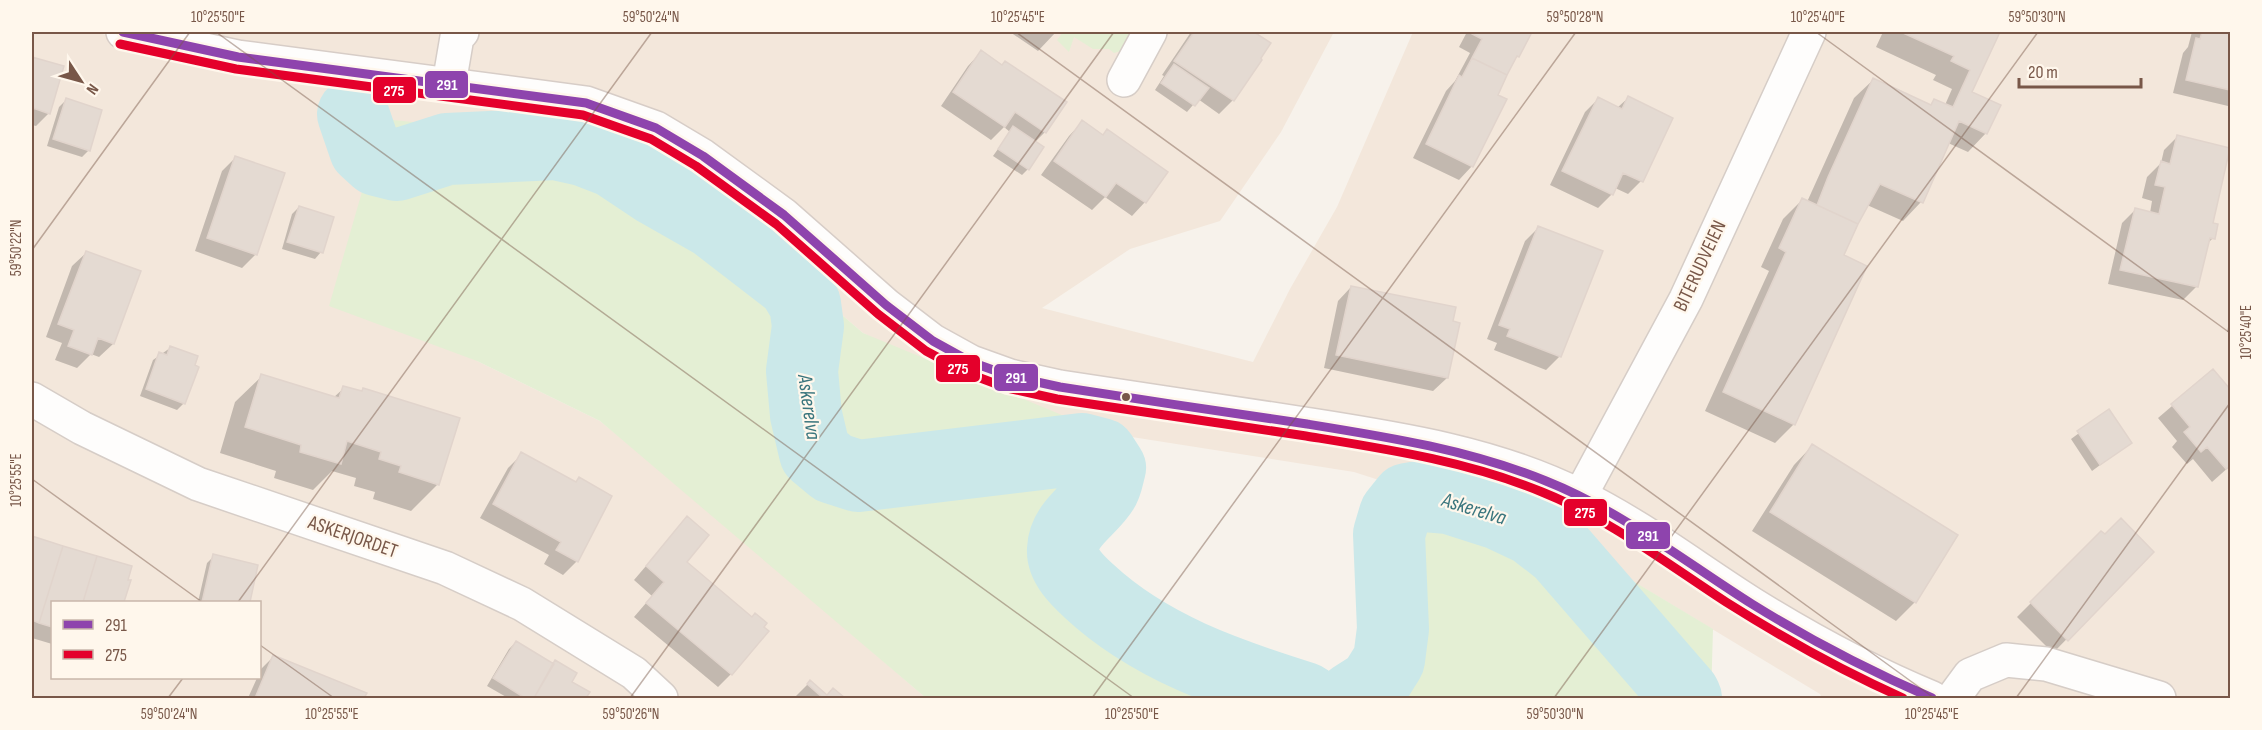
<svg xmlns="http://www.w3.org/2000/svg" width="2262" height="730" viewBox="0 0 2262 730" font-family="'Sofia Sans Condensed',sans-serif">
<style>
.residential{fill:#f3e7db;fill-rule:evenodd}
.green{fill:#e4efd4}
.shadow{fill:#0003}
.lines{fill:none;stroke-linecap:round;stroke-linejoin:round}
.river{stroke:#cbe8e9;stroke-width:72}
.building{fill:#e4dad2;stroke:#e1d4cc;stroke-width:1.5}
.minor-casing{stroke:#d6cdc7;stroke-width:36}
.secondary-casing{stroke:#d7cdc7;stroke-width:36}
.minor{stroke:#fefdfc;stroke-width:33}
.secondary{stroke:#fefdfc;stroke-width:33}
.bus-1-casing{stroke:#fff7ec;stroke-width:14}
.bus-2-casing{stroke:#fff7ec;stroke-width:14}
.bus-1{stroke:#8e44ad;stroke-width:9}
.bus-2{stroke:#e4002b;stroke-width:9}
.ticks{fill:none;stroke:#785748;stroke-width:1.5;stroke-opacity:0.45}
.bus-dot{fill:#785748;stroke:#fff7ec;stroke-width:2}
.labels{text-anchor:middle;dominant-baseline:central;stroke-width:4.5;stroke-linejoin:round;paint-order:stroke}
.street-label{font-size:20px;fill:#785748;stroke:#fff7ec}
.water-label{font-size:21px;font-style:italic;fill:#3b767e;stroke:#fff7ec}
.line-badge{stroke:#fff7ec;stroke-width:2}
.badge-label{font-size:16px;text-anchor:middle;font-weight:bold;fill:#fff}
.neatline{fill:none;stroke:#785748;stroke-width:2}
.ticks-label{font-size:15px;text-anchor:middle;fill:#785748}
</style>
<rect width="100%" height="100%" fill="#f7f2eb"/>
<!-- residential -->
<path class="residential" d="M32,32H95L106,35L108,32H1334L1281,132L1220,221L1130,249L1042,308L1253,362L1290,289L1337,207L1413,32H2230V698H1822L1820,694L1563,539L1354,472L1049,424L863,333L714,205L477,361L600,421L693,497L926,698H32ZM52,602H260V678H52Z"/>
<!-- green -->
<path class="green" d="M1063,32H1126L1137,39L1127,49L1114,53L1109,49H1093L1074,37L1069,52L1057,40Z
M383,119L583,139L714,205L863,333L1103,432C1105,443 1111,457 1110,468C1109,502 1064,515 1063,549C1063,566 1078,581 1089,591C1149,647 1228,674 1305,698H926L600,421L477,361L329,306Z
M1407,499L1563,539L1713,629L1711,698H1352L1374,684L1389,660L1393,629L1389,534L1395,514Z"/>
<!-- shadow -->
<path class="shadow" d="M1010,32H1056L1038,51Z
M1191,32H1252L1269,43L1233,100L1219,114L1198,99L1187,112L1155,90L1164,76L1162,75Z
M1467,32H1530L1496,95L1472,166L1459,180L1413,158L1446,91L1455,81L1470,53L1459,47Z
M1883,32H1998L1970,92L1986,133L1968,152L1948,143L1921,202L1903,221L1867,205L1842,256L1794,424L1775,443L1705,411L1769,271L1761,267L1783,219L1802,200L1807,202L1854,98L1873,80L1930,105L1934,100L1945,105L1952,89L1933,80L1936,75L1876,47Z
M2192,32H2230V103L2228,106L2173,93L2183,53L2188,47Z
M981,52L1065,103L1045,132L1035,142L1028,169L1022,175L993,156L1010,132L1004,127L991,140L941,106L968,66Z
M32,59L62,67L49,113L36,126L32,125Z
M1628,98L1641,181L1628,194L1615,188L1612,194L1598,208L1550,185L1585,112L1598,99L1617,108Z
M66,100L89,150L82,157L47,146L59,107Z
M1082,122L1145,202L1132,216L1105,197L1092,210L1041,175L1069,136Z
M2177,137L2211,224L2213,238L2206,245L2197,286L2183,300L2108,284L2122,223L2135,210L2150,213L2152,201L2142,198L2147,177L2161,163L2164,150Z
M235,158L256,254L242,268L195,251L222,171Z
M299,207L321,252L315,259L282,249L292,214Z
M1538,228L1560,356L1546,370L1494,350L1497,343L1487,339L1525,241Z
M86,253L139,272L113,344L99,357L91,354L77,368L55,360L62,343L46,337L72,266Z
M1351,287L1447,378L1433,391L1324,368L1338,301Z
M2230,317V332H2227Z
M170,348L184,403L177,410L140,396L153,360Z
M2213,371L2230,392V466L2212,482L2193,459L2187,464L2172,447L2177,441L2158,418Z
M262,376L333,398L344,388L360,392L363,390L438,484L411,511L373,499L375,492L354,486L356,478L332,471L313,490L274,478L276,471L220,453L235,402Z
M2109,411L2130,443L2092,471L2071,439Z
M1812,446L1915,602L1896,621L1752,531L1794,465Z
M522,454L577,561L563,575L544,564L549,555L480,518L508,468Z
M687,518L685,562L731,674L718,687L634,617L652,596L634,580Z
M2101,533L2152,552L2053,653L2017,617Z
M32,538L130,567L126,581H129L122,602H52V644L32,638Z
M214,556L256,566L248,602H198L207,563Z
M516,642L588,693L584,698H508L487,686L509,649Z
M273,657L365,694L363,698H248L257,678H260V670Z
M810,682L827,696L833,690L843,698H794Z"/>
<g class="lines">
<!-- river -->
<path class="river" d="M353,114L365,149L377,160L397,165L447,149L556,144L583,150L614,162L656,190L714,223L793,284L805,304L808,326L802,371L806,415L815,453L833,468L858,476L1082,449L1101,454L1110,468C1108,475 1107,484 1103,490C1091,510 1064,523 1063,549C1062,566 1078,581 1089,591C1149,647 1228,674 1305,698
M1352,698L1374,684L1389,660L1393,629L1389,534L1395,514L1407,499L1425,496L1449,498L1499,514L1533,530L1560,551L1684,694L1686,698"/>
</g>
<!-- building -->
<path class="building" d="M1194,32H1254L1271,43L1261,58L1262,60L1234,101L1174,61Z
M1473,32H1532L1519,57L1517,56L1507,75L1472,58L1482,39L1472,34Z
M1901,32H2000L1972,92L2001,105L1987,134L1959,121L1923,203L1880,184L1858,224L1817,205L1828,177L1873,78L1931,105L1934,99L1953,107L1970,70L1951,61L1954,56Z
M2202,32H2230V90L2186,80L2196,38L2200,39Z
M981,50L1002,65L1005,61L1067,102L1046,133L1015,112L1005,127L953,92Z
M32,57L64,66L50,114L33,108L32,113Z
M1472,58L1507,75L1498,95L1507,99L1473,167L1426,144L1459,75L1462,77Z
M1174,64L1209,88L1195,106L1161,83Z
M1628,96L1673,118L1643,182L1623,173L1613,195L1562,171L1598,97L1622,109Z
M66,98L102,110L90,151L53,139Z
M1082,120L1103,135L1107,129L1168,172L1146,203L1116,183L1106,197L1054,161Z
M1013,126L1044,147L1029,170L998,149Z
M2177,135L2230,148L2213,223L2218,224L2215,239L2210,238L2198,287L2120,270L2135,208L2159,214L2165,187L2155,185L2161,161L2170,164Z
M235,156L285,173L257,255L207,238Z
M1802,198L1858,224L1844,255L1867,266L1795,425L1723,392L1786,252L1779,248Z
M299,206L334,217L323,253L287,242Z
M1538,226L1603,251L1561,357L1507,336L1510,329L1499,325Z
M86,251L141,271L114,344L98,338L92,355L68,346L74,330L58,324Z
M1351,286L1456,307L1453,321L1460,323L1448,378L1336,355Z
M170,346L198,356L195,365L199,367L185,404L146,389L159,352L167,355Z
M2213,369L2230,389V466L2226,469L2207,447L2201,452L2184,432L2190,427L2171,404Z
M261,374L339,398L343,386L362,391L363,388L460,418L439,485L399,472L401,466L379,459L381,452L347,441L341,464L300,452L301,445L245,427Z
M2109,409L2132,443L2100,465L2077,431Z
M1812,444L1958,535L1916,603L1770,512Z
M521,452L576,482L579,477L612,496L578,562L556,550L561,542L493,504Z
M687,516L709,535L687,562L752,617L755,613L767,623L764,627L769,631L732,675L646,603L664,582L646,566Z
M2121,518L2154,552L2068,641L2030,602L2101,531L2105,534Z
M32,536L63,546L39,623L32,620Z
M63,546L97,556L83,602H52V627L39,623Z
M213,554L258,565L250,602H202Z
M97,556L132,566L128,580H131L124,602H83Z
M516,641L554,664L534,698H525L493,678Z
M273,655L367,693L364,698H255Z
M555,660L577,673L572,682L590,692L586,698H534Z
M810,680L827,695L833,688L845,698H823L807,684Z"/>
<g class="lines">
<defs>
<path id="minor" d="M1124,80L1150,32
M449,84L457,37L462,32
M32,399L82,428L198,484L445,568L522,604L634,673L661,698
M1580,496L1686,299L1809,32
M1953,698L1970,675L2006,660L2046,664L2159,698"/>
<path id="secondary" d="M123,32L238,57L586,103L656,128L703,156L784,215L886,305L933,341L971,362L1010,376L1060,387C1139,399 1219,411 1298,423C1394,438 1492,452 1580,496C1641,526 1695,568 1752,604C1810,640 1869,672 1932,698"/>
</defs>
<!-- minor casing -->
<use href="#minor" class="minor-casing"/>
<!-- secondary casing -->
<use href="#secondary" class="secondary-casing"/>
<!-- minor -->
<use href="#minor" class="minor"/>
<!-- secondary -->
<use href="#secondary" class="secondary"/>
<defs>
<path id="bus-1" d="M123,32L238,57L586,103L656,128L703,156L784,215L886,305L933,341L971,362L1010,376L1060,387C1142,400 1225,412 1307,424C1388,437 1470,450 1546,481C1621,511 1684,561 1752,604C1810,640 1870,671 1932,698"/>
<path id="bus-2" d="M120,44L236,69L583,115L651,139L696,166L776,224L878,314L926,351L967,373L1007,388L1057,399C1140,412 1223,423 1306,436C1386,449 1467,461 1542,492C1609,519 1666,563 1726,602C1783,638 1842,671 1903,698"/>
</defs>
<!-- bus-1 casing -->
<use href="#bus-1" class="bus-1-casing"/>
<!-- bus-2 casing -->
<use href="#bus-2" class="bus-2-casing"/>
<!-- bus-1 -->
<use href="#bus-1" class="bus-1"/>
<!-- bus-2 -->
<use href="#bus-2" class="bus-2"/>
</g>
<!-- ticks -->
<path class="ticks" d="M216,32L1134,698M1016,32L1934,698M1816,32L2230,333M32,250L190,32M32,479L202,602M238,602L652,32M260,645L334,698M168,698L183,678M630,698L1114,32M1092,698L1576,32M1554,698L2038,32M2016,698L2230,403"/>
<!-- markers -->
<circle class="bus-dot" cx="1126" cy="397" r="5"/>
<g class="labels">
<!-- street labels -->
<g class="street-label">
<text transform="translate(1700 266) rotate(-65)">BITERUDVEIEN</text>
<text transform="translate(353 537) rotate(19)">ASKERJORDET</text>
</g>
<!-- water labels -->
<g class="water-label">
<text transform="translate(809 407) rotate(82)">Askerelva</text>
<text transform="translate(1474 509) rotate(17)">Askerelva</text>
</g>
</g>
<g class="line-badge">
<rect x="424" y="70" width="45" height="29" rx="6" fill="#8e44ad"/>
<rect x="372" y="76" width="45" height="28" rx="6" fill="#e4002b"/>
<rect x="935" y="354" width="46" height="29" rx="6" fill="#e4002b"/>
<rect x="993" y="363" width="46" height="29" rx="6" fill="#8e44ad"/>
<rect x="1563" y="498" width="45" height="29" rx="6" fill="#e4002b"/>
<rect x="1625" y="521" width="46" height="29" rx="6" fill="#8e44ad"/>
</g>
<g class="badge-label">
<text x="447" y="90">291</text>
<text x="394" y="96">275</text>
<text x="958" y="374">275</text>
<text x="1016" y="383">291</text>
<text x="1585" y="518">275</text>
<text x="1648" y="541">291</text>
</g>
<!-- border -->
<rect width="2262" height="730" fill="none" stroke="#fff7ec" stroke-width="66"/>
<!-- legend -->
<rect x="51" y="601" width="210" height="78" fill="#fff7ec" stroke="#c9b7aa" stroke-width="1.5"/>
<rect x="63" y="620" width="30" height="9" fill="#8e44ad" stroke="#c9b7aa" stroke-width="1.5"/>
<text x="105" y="631" font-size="18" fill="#785748">291</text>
<rect x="63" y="650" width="30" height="9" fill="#e4002b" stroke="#c9b7aa" stroke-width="1.5"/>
<text x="105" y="661" font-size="18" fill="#785748">275</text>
<!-- north arrow -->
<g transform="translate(81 81) rotate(126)" stroke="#fff7ec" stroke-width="4.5" paint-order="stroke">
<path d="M0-4.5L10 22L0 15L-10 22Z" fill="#785748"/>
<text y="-9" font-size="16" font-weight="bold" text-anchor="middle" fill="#785748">N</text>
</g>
<!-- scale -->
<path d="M2019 78v9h122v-9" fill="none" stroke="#785748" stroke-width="3"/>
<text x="2028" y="78" font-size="18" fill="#785748" stroke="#fff7ec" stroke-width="4.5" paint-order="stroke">20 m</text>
<rect x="33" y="33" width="2196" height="664" class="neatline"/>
<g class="ticks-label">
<text x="218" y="22">10°25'50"E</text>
<text x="651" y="22">59°50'24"N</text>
<text x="1018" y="22">10°25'45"E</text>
<text x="1575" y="22">59°50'28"N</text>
<text x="1818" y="22">10°25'40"E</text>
<text x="2037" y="22">59°50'30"N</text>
<text transform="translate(16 248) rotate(-90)" y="5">59°50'22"N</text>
<text transform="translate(2246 332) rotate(-90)" y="5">10°25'40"E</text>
<text transform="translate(16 480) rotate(-90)" y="5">10°25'55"E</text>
<text x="169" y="719">59°50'24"N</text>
<text x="332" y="719">10°25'55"E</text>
<text x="631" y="719">59°50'26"N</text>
<text x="1132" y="719">10°25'50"E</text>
<text x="1555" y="719">59°50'30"N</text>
<text x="1932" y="719">10°25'45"E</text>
</g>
</svg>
